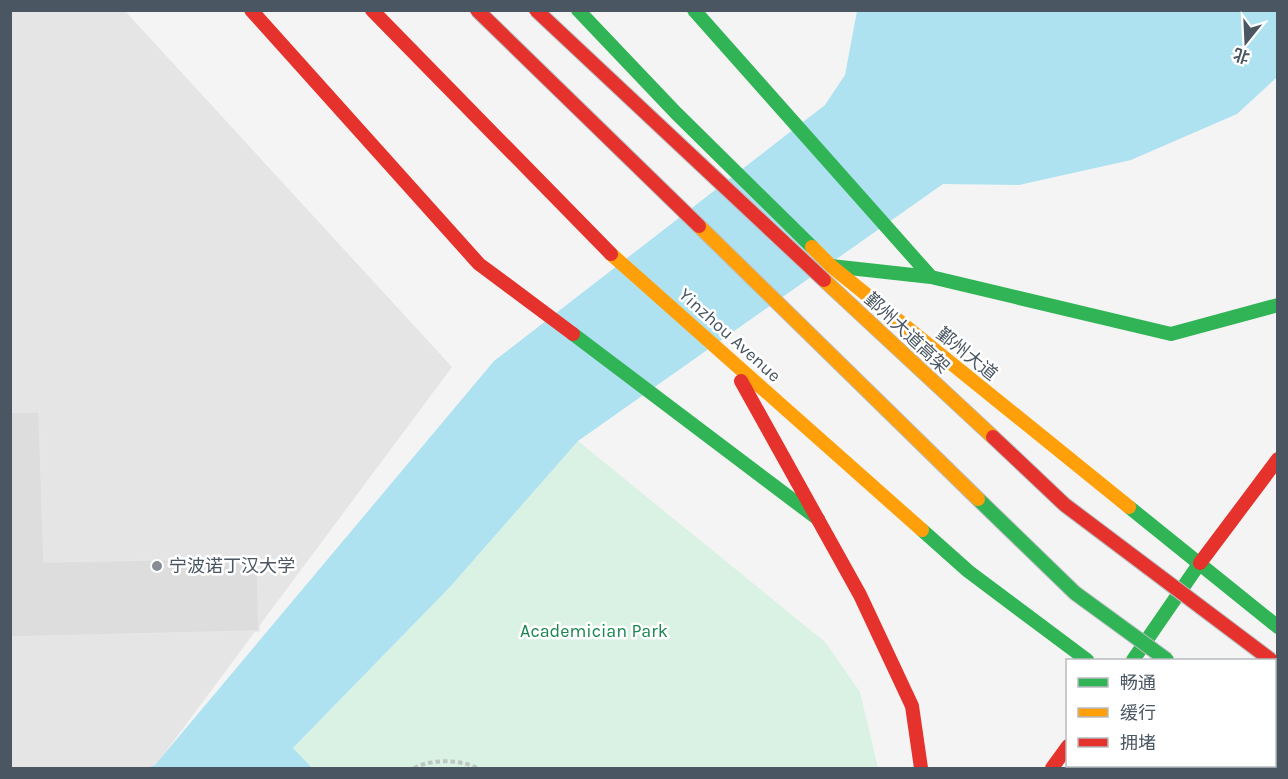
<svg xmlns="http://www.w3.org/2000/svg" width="1288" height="779" viewBox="0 0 1288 779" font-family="Karla,'Noto Sans SC',sans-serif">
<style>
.education{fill:#e6e5e6}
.green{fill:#d9f2e3}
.water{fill:#aee2f0}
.building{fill:#ddddde;stroke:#e5e6e7;stroke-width:1.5}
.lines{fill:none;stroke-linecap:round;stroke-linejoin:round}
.path{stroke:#bcc7c4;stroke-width:4;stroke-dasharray:4.5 3;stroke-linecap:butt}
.fast{stroke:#30b455;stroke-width:14}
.slow{stroke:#ff9f0a;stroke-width:14}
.jam{stroke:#e5322d;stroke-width:14}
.fast-bridge-casing{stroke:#b9bec3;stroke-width:16;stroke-linecap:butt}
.slow-bridge-casing{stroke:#b9bec3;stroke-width:16;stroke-linecap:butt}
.jam-bridge-casing{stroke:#b9bec3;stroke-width:16;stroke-linecap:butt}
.fast-bridge{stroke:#30b455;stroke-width:14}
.slow-bridge{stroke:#ff9f0a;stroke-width:14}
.jam-bridge{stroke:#e5322d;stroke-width:14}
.poi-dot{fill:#868d94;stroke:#fff;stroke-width:2}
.labels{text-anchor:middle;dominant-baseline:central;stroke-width:5;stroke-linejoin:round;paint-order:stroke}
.street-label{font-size:18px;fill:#4a5661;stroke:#fff}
.poi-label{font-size:18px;fill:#4a5661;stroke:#fff;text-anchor:start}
.park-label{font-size:18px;fill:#17864f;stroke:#fff}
</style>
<rect width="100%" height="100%" fill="#f4f4f4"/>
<!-- education -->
<path class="education" d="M10,11H125L452,367L155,766L147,768H11Z"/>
<!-- green -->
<path class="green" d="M578,441L825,642L860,692L878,768H274L450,587Z"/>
<!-- water -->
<path class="water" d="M857,11H1277V77L1237,114L1131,160L1019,185L943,184L578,441L450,587L293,748L312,768H147L155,765L494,361L825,105L845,75Z"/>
<!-- building -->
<path class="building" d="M10,412H39L44,562L257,558L259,631L10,637Z"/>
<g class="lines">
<!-- path -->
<path class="path" d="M414,768C431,759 460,759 477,768"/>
<!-- fast -->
<path class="fast" d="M578,10L676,113L812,247
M694,10L931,277
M831,266L931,277L1171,334L1278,305
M573,334L818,519
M1129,507L1278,627
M922,530L968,571L1087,660
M1133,660L1197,567
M1220,766L1225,768"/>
<!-- slow -->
<path class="slow" d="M812,247L831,266L1129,507
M611,254L922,530
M1183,768L1185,766"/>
<!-- jam -->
<path class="jam" d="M251,10L479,264L573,334
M372,10L611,254
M741,381L860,595L912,706L921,768
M1200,563L1278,459
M1274,740L1278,743
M1052,768L1068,746"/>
<defs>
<path id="fast-bridge" d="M978,499L1075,593L1167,660"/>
<path id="slow-bridge" d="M699,226L978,499
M824,280L993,437"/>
<path id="jam-bridge" d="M477,10L699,226
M536,10L824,280
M993,437L1065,505L1271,660"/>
</defs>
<!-- fast-bridge casing -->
<use href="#fast-bridge" class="fast-bridge-casing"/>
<!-- slow-bridge casing -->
<use href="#slow-bridge" class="slow-bridge-casing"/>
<!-- jam-bridge casing -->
<use href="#jam-bridge" class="jam-bridge-casing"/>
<!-- fast-bridge -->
<use href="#fast-bridge" class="fast-bridge"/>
<!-- slow-bridge -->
<use href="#slow-bridge" class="slow-bridge"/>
<!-- jam-bridge -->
<use href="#jam-bridge" class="jam-bridge"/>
</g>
<!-- markers -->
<circle class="poi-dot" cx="157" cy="566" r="6"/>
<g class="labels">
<!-- street labels -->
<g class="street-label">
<text transform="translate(907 333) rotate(43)">鄞州大道高架</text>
<text transform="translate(730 335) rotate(42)">Yinzhou Avenue</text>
<text transform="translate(967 354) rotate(39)">鄞州大道</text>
</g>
<!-- poi labels -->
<g class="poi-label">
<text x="169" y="566">宁波诺丁汉大学</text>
</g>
<!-- park labels -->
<g class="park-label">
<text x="594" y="631">Academician Park</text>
</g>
</g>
<!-- border -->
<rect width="1288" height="779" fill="none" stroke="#4a5661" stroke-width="24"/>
<!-- legend -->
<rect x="1066" y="659" width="210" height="108" fill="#ffffff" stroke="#b7bbc0" stroke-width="1.5"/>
<rect x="1078" y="678" width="30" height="9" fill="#30b455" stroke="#b7bbc0" stroke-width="1.5"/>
<text x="1120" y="689" font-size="18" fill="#4a5661">畅通</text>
<rect x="1078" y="708" width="30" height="9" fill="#ff9f0a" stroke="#b7bbc0" stroke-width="1.5"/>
<text x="1120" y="719" font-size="18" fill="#4a5661">缓行</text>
<rect x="1078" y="738" width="30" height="9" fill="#e5322d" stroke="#b7bbc0" stroke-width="1.5"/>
<text x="1120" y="749" font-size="18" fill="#4a5661">拥堵</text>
<!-- north arrow -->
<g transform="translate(1246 42) rotate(198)" stroke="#ffffff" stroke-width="4.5" paint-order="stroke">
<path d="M0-4.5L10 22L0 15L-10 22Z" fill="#4a5661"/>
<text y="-9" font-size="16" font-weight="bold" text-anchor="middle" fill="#4a5661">北</text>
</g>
</svg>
